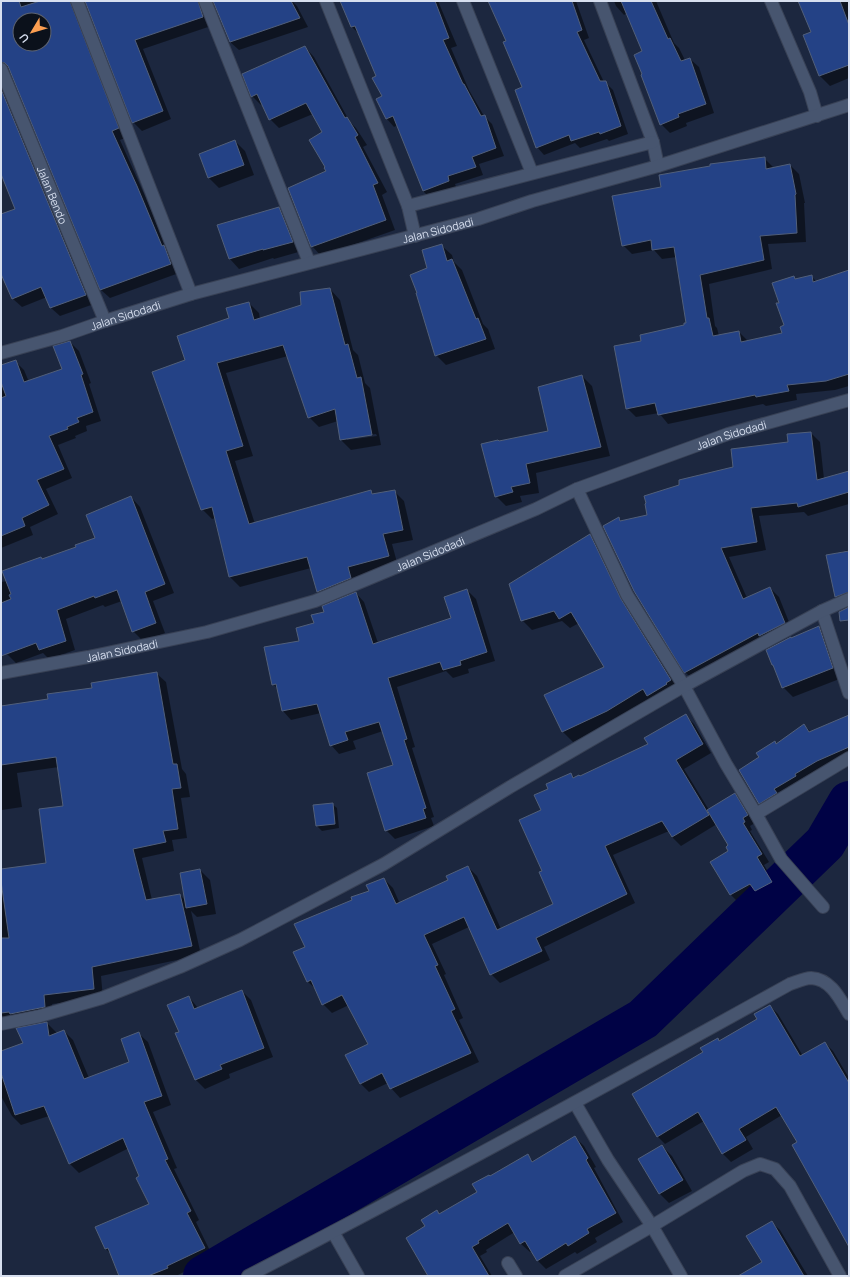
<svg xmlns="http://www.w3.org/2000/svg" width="850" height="1277" viewBox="0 0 850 1277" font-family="Manrope,sans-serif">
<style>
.shadow{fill:#0007;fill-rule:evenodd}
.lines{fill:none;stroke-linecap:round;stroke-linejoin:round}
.river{stroke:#000245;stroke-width:42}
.building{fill:#244286;stroke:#515f7a;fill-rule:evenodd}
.minor-casing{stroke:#384155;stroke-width:14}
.tertiary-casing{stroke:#384155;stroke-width:14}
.minor{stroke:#47556f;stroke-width:12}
.tertiary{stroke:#47556f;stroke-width:12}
.labels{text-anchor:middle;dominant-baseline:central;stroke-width:3;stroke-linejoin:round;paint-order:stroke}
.street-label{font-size:11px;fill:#d7dfef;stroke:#0b111b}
</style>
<rect width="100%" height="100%" fill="#1c273f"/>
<!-- shadow -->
<path class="shadow" d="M1,1H292L297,6L308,27L239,50L230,42L215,2L211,3V26L143,49L171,119L142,131L133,122L87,2L79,5L127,137L120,140L145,196L168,250L179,273L110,298L101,290L11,70L4,73L94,304L60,316L51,308L47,297L22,307L13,299L1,271V215L16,210L1,172ZM20,20H44V44H20Z
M340,1H438L457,46L451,48L469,90L484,116L492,124L504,156L479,164L483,175L455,184L457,189L431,199L423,191L398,125L394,127L387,119L378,99L383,97L377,76L360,35L352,27Z
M490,1H576L589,38L584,40L604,82H605L613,90L628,134L609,141L607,139L580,148L575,143L544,155L537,147L523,88L508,42Z
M614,1H656L674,43L679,48L685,60L690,59L699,67L714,113L686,123L687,126L670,133L661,124L644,51L627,13L624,15L616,6Z
M800,1H849V78L830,86L820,76L805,36L812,33Z
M305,47L314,57L350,122L356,128L367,145L363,147L387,192L382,195L395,230L321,256L312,246L327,171L324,133L313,114L279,128L270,119L263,105H261L252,96Z
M235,141L245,151L254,175L219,188L209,178L201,154Z
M764,158L774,168L790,165L799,174L805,203H804L806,242L768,244L772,269L709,284L715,326L717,328L719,336L739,332L748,341L784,334L785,326L780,303L793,277L796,280L811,276L817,282L849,271V386L835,390L796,394L797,400L766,406L763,404L668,424L659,413L636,417L627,408L643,341L685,326L687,324L677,257L662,259L654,250L632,254L623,245L662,187Z
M279,208L289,218L302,251L274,259L273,258L239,269L230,259L219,225Z
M442,246L452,255L454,262L462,270L483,324L488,329L495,349L446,365L436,355L429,269Z
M330,289L340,300L353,350L358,355L365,383L370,388L381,445L351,450L341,440L338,421L319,427L309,417L288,356L226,373L253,456L235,461L255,524L371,491L374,495L394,491L404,501L413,540L392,544L398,566L328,601L318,591L311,568L240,587L230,577L216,518L212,519L202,509L187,361L249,303L259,313L260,319L303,306ZM376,434L377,436L347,440V438ZM311,555L312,556L236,576V574Z
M70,342L79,351L91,383L89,384L101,421L86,426L87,431L75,436L76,438L58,445L72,478L46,489L58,514L30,527L33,535L1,548V367L15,361L24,370L29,382L63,369Z
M582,376L592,386L610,456L536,473L539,493L520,496L522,502L506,506L496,496L499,442L549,432Z
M811,433L820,442L824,479L849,472V504L808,516L804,512L759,516L766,550L729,557L747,598L770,588L779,597L793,632L694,681L685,672L634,591L619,518L622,521L648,515L735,468Z
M131,497L140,507L174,593L153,601L165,633L143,641L133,631L122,601L105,607L103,605L66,619L75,650L49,659L43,653L16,663L1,648V582L7,581L41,558L43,560L77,548L96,538Z
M590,535L600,545L680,690L573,742L563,732L545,696L606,667L579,623L570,628L562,621L532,630L522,620Z
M849,550V603L845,604L836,595L828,555Z
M467,590L476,599L495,661L468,669L469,673L453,678L446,671L397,687L415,747L412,748L434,817L431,818L434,826L395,839L386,830L395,766L383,731L353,741L356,749L339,754L331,745L321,713L291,720L283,711L278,689L273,684L301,641L325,612L356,593L364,602L378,643L452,619Z
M819,627L828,637L842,678L793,697L783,687L791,639Z
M156,673L166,682L182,769L186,774L190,797L181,798L187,838L172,840L174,851L142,858L152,900L180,895L186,901L200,870L210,880L216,914L197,917L191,911L201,955L101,976L103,998L52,1004L54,1016L9,1023L1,1014V870L48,864L64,807L59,767L17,773L22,807L2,810L1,808V709L49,700Z
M685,715L694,724L711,753L684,769L709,810L734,794L742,802L755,823L750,826L752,830L750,831L769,862L764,865L779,890L763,899L756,892L738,902L731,895L711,862L730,852V846L717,824L681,846L672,837L669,831L613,855L635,903L544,947L550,960L500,983L491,974L469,927L432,944L446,974L444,975L463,1018L459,1020L479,1062L400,1098L391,1088L388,1083L369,1092L360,1083L369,1045L349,1005L332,1013L323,1004L317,990L308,982L295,952L306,947L354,900L370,891L384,879L393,888L400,904L450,881L468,867L477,876L501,929L555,904L543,871L542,811L550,789L571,774L575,778L580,777L649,745Z
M849,716V759L768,812L759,803L777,745L804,725L811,732Z
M332,804L337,808L339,828L322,831L317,826Z
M242,991L251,1000L273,1057L229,1074L230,1078L205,1089L196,1080L176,1034L180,1032L189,997L198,1008Z
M770,1006L778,1014L803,1056L825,1043L833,1051L849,1078V1245L798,1142L782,1115L746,1137L753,1149L731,1162L723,1154L704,1121L665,1144L657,1136L704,1052L717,1039L720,1042L759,1019Z
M47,1023L56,1032L57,1034L64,1031L73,1040L89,1078L130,1062L138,1033L148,1042L171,1105L153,1112L177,1168L174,1169L199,1220L196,1222L213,1257L176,1276H120L112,1255L106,1249L96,1227L150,1205L141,1176L129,1148L79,1173L70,1164L49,1116L21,1125L12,1116L2,1098L1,1099V1051L25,1046Z
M575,1137L584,1146L596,1167L594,1168L623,1222L595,1238L597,1242L577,1254L575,1252L546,1269L537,1260L532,1251L530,1252L521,1244L515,1232L486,1250L487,1252L480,1256L492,1276H429L426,1226L440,1215L478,1193L490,1177L527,1155L534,1162Z
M662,1146L672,1156L692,1191L669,1203L660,1194Z
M771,1222L780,1230L808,1276H740L763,1263Z"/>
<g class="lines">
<!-- river -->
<path class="river" d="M204,1276L643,1019L825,843L849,802"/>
</g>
<!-- building -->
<path class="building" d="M1,1H19L21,7L40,1H70L119,128L112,131L137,186L162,246L164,245L171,264L100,290L8,66L5,63L1,62ZM20,20H44V44H20Z
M85,1H198L203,17L135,40L163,111L132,123Z
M213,1H291L300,18L230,42Z
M340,1H435L449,38L443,40L463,84H464L481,116L485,115L496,148L472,157L476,167L448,176L449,181L423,191L393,116L386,119L376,99L382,96L372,78L376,76L355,26L351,27Z
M488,1H572L582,30L577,32L600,81H606L621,126L600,134L599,132L571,141L569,135L536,148L515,90L522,87L503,42L506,41Z
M621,1H651L668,39L670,38L681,61L690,58L706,104L678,114L679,117L660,125L641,75L642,74L634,55L642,51Z
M798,1H840L849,25V65L819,76L803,35L811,32Z
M305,46L345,118L347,117L358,135L355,137L378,183L373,185L386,220L311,247L288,188L326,171L324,168L325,167L309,140L322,132L306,103L269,120L257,94L251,97L242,74Z
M1,89L86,295L50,308L41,287L12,299L1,274V214L15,209L1,174Z
M235,140L244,165L208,178L199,154Z
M765,157L766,169L790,164L796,194L795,195L797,233L760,236L764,260L700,275L707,318H709L713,336L739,331L741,342L782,333L780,327L784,325L776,303H779L772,283L794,276L795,279L812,275L813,282L849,270V374L826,381L787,385L789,391L756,397L755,395L658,415L655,403L626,409L614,346L641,341L640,335L684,325V323H686L674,247L652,250L651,240L622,246L612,196L661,187L659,175L710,166V164Z
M279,207L293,242L263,250V249L229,259L217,225Z
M442,244L447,261L452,259L476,319L478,318L486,339L435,356L416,293H417L410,275L427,268L422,250Z
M330,288L345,345L348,344L357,378L361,377L372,435L340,440L335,409L308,418L283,345L217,363L243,446L226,451L249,524L371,490L372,494L395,490L403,530L383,534L389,556L348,567L351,578L317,592L307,557L229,577L212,507L201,510L152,372L185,360L177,336L229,318L226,308L249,302L254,320L301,305L300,292Z
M70,341L83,374L81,375L93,412L77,418L79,422L67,427L68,429L49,436L64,469L37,480L49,505L22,518L25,526L1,536V398L6,396L1,382V365L16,360L24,382L62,369L53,346Z
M582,375L601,447L526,464L530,483L511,487L513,492L495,497L481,444L498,440L499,441L548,431L538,387Z
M811,432L817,480L849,471V492L798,507L797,503L751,508L757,542L721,548L743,599L770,587L785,623L759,636L758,633L684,673L634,591L603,526L619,517L620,521L647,515L645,504L646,503L644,496L679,485V480L733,467L731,449L788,442L787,434Z
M131,496L165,584L145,592L156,623L132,632L117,590L95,598L94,596L57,610L66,641L39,650L36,643L1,656V603L11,599L9,595L11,594L2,571L41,557L42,559L76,547L75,545L95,538L86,515Z
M590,534L621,599L671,680L666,683L667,684L647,696L643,689L607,711L562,732L544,695L604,667L571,612L559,619L554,611L521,621L509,584Z
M849,551V592L835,597L826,555Z
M467,589L487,652L460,661L461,665L443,670L440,662L388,678L407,739L404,740L426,808L423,809L426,818L385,831L367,773L393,765L379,722L345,732L348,740L330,746L317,704L282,711L276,684L272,685L264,647L299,641L296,628L314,623L311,615L324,612L322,606L356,592L373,644L451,618L444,597Z
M849,607V620L840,621L839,612Z
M819,626L833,668L782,688L773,665H772L766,650L791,637V638Z
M157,672L173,764H177L181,788L172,789L178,829L163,831L166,842L133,849L146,900L180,894L192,946L92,967L94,989L44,995L45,1007L10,1014L9,1012L1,1013V938H9L1,881V869L46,863L39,809L63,806L56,757L1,765V706L48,699L47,694L92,688L91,683Z
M686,714L703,744L676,760L709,815L672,837L662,821L605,846L627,894L536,938L542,951L490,975L464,917L424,935L438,965L435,966L455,1009L451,1011L471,1053L390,1089L382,1073L360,1084L345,1055L368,1044L342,995L322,1005L311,980L307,982L293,952L305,947L294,924L352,900L351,897L369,891L366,885L384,878L396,904L448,880L446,876L468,866L497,930L553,904L539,872L542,871L519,820L541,810L534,795L548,789L546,784L571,773L573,778L579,775L580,776L648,744L644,738Z
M849,715V747L817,761L795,774L796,776L774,789L777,793L759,804L739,770L759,757L756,753L775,741L776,744L804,724L809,732Z
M735,793L748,815L743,818L745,822L743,823L762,854L757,857L772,882L755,891L750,884L730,895L710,862L728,851L726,847L728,845L707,810Z
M333,803L335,824L316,826L313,805Z
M200,869L207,904L186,908L180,873Z
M242,990L264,1048L220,1065L222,1069L195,1080L175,1033L179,1032L167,1005L189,996L194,1009Z
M770,1005L800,1056L825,1042L849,1083V1247L792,1145L797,1142L776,1107L739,1129L746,1140L722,1154L698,1112L657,1137L632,1094L703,1052L700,1048L718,1038L719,1041L757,1019L754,1014Z
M47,1022L49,1036L64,1030L84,1079L129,1062L121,1039L139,1032L162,1096L144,1102L168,1159L165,1160L191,1211L187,1213L205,1248L167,1266L168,1268L148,1276H119L108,1248L105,1249L95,1227L149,1204L136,1178L139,1176L123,1138L69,1164L44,1106L15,1115L1,1073V1051L23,1043L16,1028Z
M575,1136L588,1158L586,1160L616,1213L587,1229L589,1233L568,1246L566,1243L537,1261L525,1241L520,1244L508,1223L478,1241L479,1243L472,1247L489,1276H428L406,1238L425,1226L421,1220L437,1210L439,1214L477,1192L472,1184L489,1175L490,1176L528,1154L532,1162Z
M662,1145L683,1180L659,1194L638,1159Z
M772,1221L804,1276H738L762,1262L746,1236Z"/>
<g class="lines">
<defs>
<g id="minor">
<path d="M77,1L191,294"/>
<path d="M205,1L309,262"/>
<path d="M326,1L408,206L415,236"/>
<path d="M463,1L532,173"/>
<path d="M600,1L653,142L658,166"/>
<path d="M771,1L810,92L817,116"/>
<path id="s1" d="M1,69L105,321"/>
<path d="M408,206L653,142"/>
<path d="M577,489L627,595L684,686L726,764L756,814L781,859L823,907"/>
<path d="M822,611L849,693"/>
<path d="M756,814L849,758"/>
<path d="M1,1024L40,1016L102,998L180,967L240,940L384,864L510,787L684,686L822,611L849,599"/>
<path d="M575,1103L608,1160L652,1226L681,1276"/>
<path d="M333,1232L358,1276"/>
<path d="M508,1263L516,1276"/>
<path d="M248,1276C430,1182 610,1084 790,984C796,982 805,978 811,978C831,979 840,999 849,1014"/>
<path d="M565,1276L652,1226L743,1171L760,1164L775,1169L790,1186L840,1276"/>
</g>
<g id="tertiary">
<path id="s2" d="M1,353L62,336L105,321L191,294L478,219L532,201L658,166L849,105"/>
<path id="s3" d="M1,673L88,657L207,632L315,601L536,509L577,489L728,434L849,400"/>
</g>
</defs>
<!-- minor casing -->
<use href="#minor" class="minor-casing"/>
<!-- tertiary casing -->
<use href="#tertiary" class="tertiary-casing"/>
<!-- minor -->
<use href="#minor" class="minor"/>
<!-- tertiary -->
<use href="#tertiary" class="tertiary"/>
</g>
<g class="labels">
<!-- street labels -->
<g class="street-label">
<text stroke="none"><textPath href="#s1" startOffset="136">Jalan Bendo</textPath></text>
<text stroke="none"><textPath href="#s2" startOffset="454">Jalan Sidodadi</textPath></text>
<text stroke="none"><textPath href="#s2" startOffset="130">Jalan Sidodadi</textPath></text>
<text stroke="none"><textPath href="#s3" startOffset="771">Jalan Sidodadi</textPath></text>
<text stroke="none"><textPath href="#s3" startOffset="447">Jalan Sidodadi</textPath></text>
<text stroke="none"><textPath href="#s3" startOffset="123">Jalan Sidodadi</textPath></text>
</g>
</g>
<!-- border -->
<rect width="850" height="1277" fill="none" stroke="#d7dfef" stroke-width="4"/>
<!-- north arrow -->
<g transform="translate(32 32) rotate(232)"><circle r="19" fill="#0b111b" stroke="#5d6370"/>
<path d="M0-3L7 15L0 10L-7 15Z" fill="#fb9e51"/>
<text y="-6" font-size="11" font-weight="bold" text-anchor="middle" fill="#d7dfef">U</text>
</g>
</svg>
